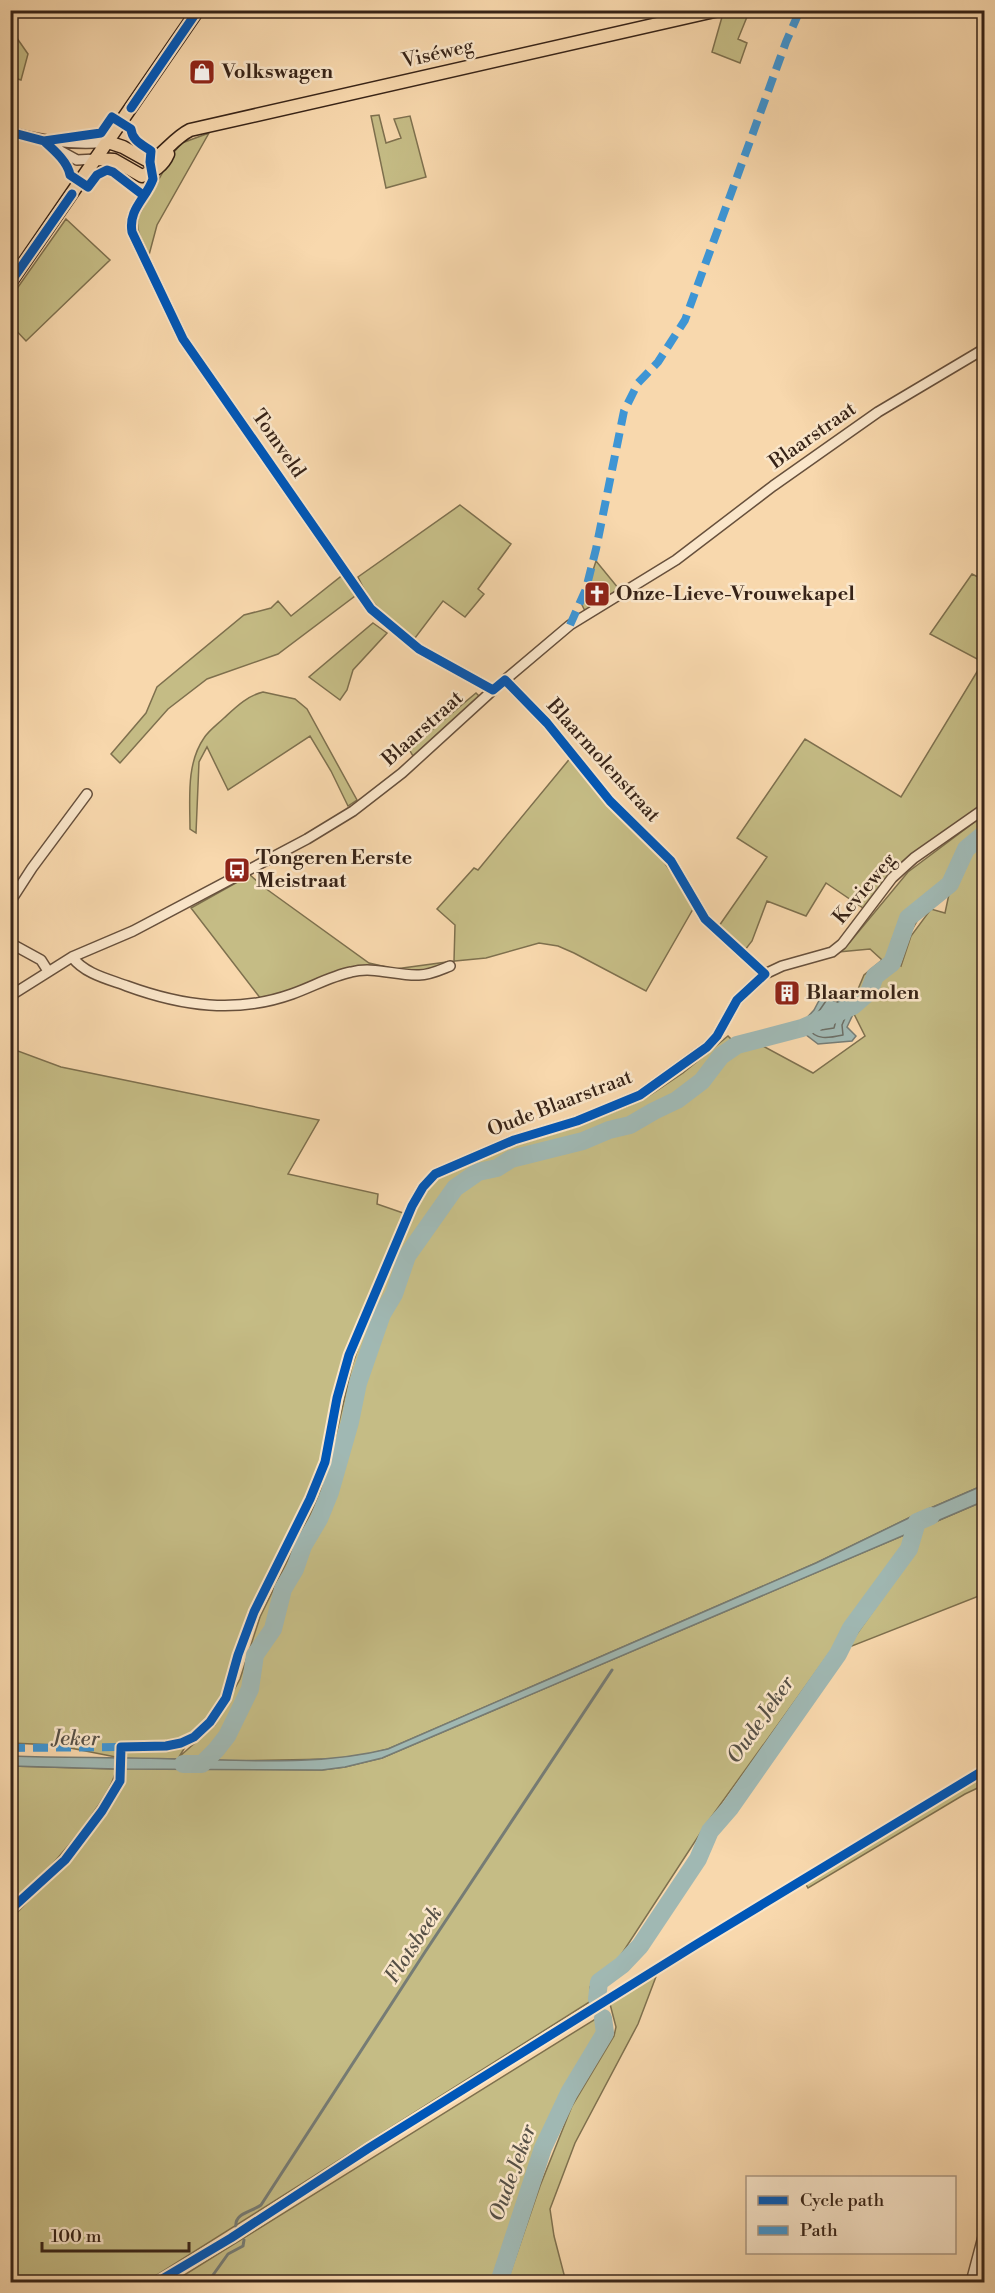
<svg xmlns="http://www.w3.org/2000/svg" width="995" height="2293" viewBox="0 0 995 2293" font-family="'Libre Bodoni',serif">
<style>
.green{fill:#c5bc85;stroke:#7e704e;stroke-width:1.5;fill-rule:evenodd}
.water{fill:#a0b8b3;stroke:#767c75;stroke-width:1.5}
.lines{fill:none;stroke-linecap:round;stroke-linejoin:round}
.shore{stroke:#6c6e65;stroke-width:1.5}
.stream{stroke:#767c75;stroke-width:3}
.river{stroke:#a0b8b3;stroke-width:18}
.minor-casing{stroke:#67503c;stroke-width:12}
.major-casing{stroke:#372317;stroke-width:15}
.minor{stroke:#fae6ca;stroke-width:9}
.major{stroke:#f8d8ad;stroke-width:12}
.quiet{stroke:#3e95d4;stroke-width:8;stroke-dasharray:15 8;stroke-linecap:butt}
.cycleway-casing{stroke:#fae6ca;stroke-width:13}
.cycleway{stroke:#0057b8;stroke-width:9}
.labels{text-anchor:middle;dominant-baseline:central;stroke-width:5;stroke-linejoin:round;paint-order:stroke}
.street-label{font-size:20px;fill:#372317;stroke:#fae6ca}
.poi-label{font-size:20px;font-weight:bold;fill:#372317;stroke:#fae6ca;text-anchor:start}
.water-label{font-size:21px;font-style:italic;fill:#565046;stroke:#fae6ca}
</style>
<rect width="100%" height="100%" fill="#f8d8ad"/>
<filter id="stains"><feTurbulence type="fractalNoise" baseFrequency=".00333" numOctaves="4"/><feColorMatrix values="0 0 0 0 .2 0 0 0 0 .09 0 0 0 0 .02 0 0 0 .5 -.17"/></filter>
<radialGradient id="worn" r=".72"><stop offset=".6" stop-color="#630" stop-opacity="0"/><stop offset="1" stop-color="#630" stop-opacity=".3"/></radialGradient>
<!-- green -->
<path class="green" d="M749,12L738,39L747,43L740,63L712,52L722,17Z
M12,31L28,54L21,80L11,77Z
M379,115L386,143L401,138L394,119L410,116L426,177L386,188L371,116Z
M209,133L157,225L149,255C143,242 135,231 138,217L174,152L182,143Z
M66,219L110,260L26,341L11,325V297Z
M460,505L511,544L478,589L484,594L465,617L443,601L415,638C390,621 370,605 358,577Z
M596,561L619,589L585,611L582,605Z
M344,574L355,596L278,654L207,679L168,709L120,763L111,754L146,713L157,687L244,615L271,608L278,601L291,616Z
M972,574L984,580V803L901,863L863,908L826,883L806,916L767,901L752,941L745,950L719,926L767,857L737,838L805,739L901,797L983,662L930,634Z
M373,623L387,633L353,670L347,690L340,700L309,677Z
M263,692L295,699L307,709L357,800L348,806L331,771L310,736L228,790L207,747L199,762L196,833L190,829C190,799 186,764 204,738C209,730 218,724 224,718C236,707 247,696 263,692Z
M476,693L479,696L413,756L409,749Z
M572,756C616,804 663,850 693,909L646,991L574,953L558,946L539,943L486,958L455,961L415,973L366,967L261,999L191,908L250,875L265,888L369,963L395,969L454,961L455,925L437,909L474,868L478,870Z
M984,815V1485L917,1514L816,1563L388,1749L365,1755L332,1759L235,1761L177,1759H126L55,1745L11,1743L10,1048L61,1067L319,1120L288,1174L378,1194L377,1204L406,1214L347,1353L328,1438L309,1494L250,1613L225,1692L211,1719L193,1734L179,1757L215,1725L240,1679L260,1617L319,1496L331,1457L352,1366L365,1327L408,1224L419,1201L429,1188L440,1176L471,1162L513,1145L571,1128L628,1106L650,1095L683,1073L728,1036L741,1049L763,1046L813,1073L865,1036L854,1014L856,1008L860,1005L857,999L853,1001L864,975L882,960L870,949L838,952L850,942L908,872ZM961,849L969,850L960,873V877L949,894L945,913L931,909L911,936L901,966L892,960L886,959L893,937L910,933L923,911L928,894L942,885L948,878L955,868Z
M984,1501V1594L847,1648L915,1551L919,1529Z
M909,1533L895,1564L847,1624L836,1644L707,1823L621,1955L590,1987L591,2001L146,2282H11L10,1920L88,1838L113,1803L126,1768L322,1770L345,1767L382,1758Z
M11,1766L116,1769C114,1782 105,1795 98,1806C73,1844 43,1875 11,1907Z
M984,1774V1785L965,1794L808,1888L804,1881L964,1784Z
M657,1974L638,2024L575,2143L550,2209L554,2236L566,2282H507L540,2186L572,2106L614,2036L616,2027L610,2004Z
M597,2018C607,2044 579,2068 567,2090C560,2105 551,2120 544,2135C525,2183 510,2234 493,2282H173Z"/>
<!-- water -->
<path class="water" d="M824,991C835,993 842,999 853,1001L857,999L861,1005L856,1008L847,1027L856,1036L852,1041L818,1044L805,1034L801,1024L814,1010Z
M797,1023H799L802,1035L742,1048L740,1040Z
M984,1485V1501L382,1758L345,1767L322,1770L116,1769L11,1766V1756C65,1758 120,1757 175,1759C246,1760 319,1766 388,1749L816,1563L917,1514Z"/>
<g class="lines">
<!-- shore -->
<path class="shore" d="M828,998L847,1006L849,1009L842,1025L843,1035C829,1038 815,1041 808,1027Z
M830,1009H833L838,1013L834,1028L821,1030L818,1026Z"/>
<!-- stream -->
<path class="stream" d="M236,2227C234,2213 252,2212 261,2205L425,1952L612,1670
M208,2282L228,2254L243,2246L244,2240"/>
<!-- river -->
<path class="river" d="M183,1764H202L216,1750L227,1736L250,1689L255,1655L273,1629L283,1589L295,1569L303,1546L319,1519L330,1492L350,1422L358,1383L382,1314L394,1294L407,1256L455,1188L478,1172L497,1168L511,1159L583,1141L609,1130L630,1125L654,1111L677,1100L702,1081L721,1056L737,1045L802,1028L853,1006L869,992L875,976L892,963L908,918L950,884L966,849L984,834
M597,1999L599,1982L622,1965L640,1946L698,1859L710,1831L730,1808L838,1654L851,1628L909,1549L917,1522L931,1516
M499,2282L543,2148L569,2093L605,2033L603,2018"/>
<defs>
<path id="minor" d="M10,132C43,141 74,146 108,142
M46,143L77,160L96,159
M151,168L153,179C146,199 128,209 132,232L183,339L371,609L419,649L493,690
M505,680L547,723L610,801L671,861L705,919L765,974
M10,902L32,868L87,794
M10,943L41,960L48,971
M72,957C85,974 108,979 127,986C182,1006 236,1014 292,994C312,987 331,976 351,972C374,966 396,976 419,975C430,975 440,970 450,966
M10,996L72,957L133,931L307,839L353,811L402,773L493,690L570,625L676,560L773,486L878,412L984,349
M412,1206L423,1187L435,1174L514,1140L577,1121L640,1095L707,1047L717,1036L737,1000L765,974L782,966L832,952L842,944L892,878L914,858L984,809
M971,2282L984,2233"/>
<path id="major" d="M108,142L123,147L150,162C165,153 174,138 190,130L719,10
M96,159L114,160L142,176C154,171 163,166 168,154
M10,283L198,10"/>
</defs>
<!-- minor casing -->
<use href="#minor" class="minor-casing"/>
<!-- major casing -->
<use href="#major" class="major-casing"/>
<!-- minor -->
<use href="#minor" class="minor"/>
<!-- major -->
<use href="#major" class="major"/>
<!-- quiet -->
<path class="quiet" d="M570,625L586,589L596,549L624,411L638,383L658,362L685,320L786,42L800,10
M10,1748L124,1747"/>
<defs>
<path id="cycleway" d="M131,108L198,10
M10,132L44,141L101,133L112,117L131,129C132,140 141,144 151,151L150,162L153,179C146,199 128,209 132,232L183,339L371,609L419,649L493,690L505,680L547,723L610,801L671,861L705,919L765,974L737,1000L717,1036L707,1047L640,1095L577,1121L514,1140L435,1174L423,1187L412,1206L349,1355L337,1398L325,1462L310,1499L254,1612L238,1655L226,1698L210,1722L194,1737L181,1743L166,1746L121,1747L120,1781L102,1811L65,1860L10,1910
M44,141C54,150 68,162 70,175L88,187L97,175L107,170L113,172L143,195
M10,283L72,194
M157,2282L231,2238L369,2148L697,1944L984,1770"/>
</defs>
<!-- cycleway casing -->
<use href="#cycleway" class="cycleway-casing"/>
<!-- cycleway -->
<use href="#cycleway" class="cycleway"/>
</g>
<!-- icons -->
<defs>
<symbol id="shop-square" viewBox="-11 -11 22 22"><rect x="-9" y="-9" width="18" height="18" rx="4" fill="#8f2418" stroke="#fae6ca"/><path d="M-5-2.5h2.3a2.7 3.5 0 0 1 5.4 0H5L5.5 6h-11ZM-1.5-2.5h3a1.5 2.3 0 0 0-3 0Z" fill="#fff"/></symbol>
<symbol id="church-square" viewBox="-11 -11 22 22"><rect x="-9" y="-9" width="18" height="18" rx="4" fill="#8f2418" stroke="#fae6ca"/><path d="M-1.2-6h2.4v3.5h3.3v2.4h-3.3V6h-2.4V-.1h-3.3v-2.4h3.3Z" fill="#fff"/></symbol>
<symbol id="bus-square" viewBox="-11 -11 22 22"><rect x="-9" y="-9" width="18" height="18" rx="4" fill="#8f2418" stroke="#fae6ca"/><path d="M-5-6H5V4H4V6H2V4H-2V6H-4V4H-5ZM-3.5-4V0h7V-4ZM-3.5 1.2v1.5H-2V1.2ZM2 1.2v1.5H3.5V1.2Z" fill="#fff"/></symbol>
<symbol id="building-square" viewBox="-11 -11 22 22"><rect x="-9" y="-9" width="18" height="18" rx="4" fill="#8f2418" stroke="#fae6ca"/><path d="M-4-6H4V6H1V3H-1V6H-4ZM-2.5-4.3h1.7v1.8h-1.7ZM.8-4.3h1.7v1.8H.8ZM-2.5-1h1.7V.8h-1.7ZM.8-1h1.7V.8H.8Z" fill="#fff"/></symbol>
</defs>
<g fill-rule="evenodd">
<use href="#shop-square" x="187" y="57" width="30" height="30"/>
<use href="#church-square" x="582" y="579" width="30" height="30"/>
<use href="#bus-square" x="222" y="855" width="30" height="30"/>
<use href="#building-square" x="772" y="978" width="30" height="30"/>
</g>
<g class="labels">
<!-- street labels -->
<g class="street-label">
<text transform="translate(438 54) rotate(-13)">Viséweg</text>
<text transform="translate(813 436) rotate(-35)">Blaarstraat</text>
<text transform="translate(278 444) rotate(55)">Tomveld</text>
<text transform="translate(423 729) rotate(-42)">Blaarstraat</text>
<text transform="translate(603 761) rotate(48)">Blaarmolenstraat</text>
<text transform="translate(865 889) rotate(-50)">Kevieweg</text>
<text transform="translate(560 1104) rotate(-21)">Oude Blaarstraat</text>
</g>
<!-- poi labels -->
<g class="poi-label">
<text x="222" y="72">Volkswagen</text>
<text x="616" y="594">Onze-Lieve-Vrouwekapel</text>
<text x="256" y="858">Tongeren Eerste<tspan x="256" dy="23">Meistraat</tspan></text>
<text x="806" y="993">Blaarmolen</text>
</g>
<!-- water labels -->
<g class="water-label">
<text transform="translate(761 1720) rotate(-55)">Oude Jeker</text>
<text transform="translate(76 1739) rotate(1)">Jeker</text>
<text transform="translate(414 1945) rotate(-57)">Flotsbeek</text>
<text transform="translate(513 2173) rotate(-70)">Oude Jeker</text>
</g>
</g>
<!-- margin -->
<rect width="995" height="2293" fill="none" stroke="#f8d8ad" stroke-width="36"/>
<rect x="12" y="12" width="971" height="2269" fill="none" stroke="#372317" stroke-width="3"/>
<rect x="18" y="18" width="959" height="2257" fill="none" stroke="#372317" stroke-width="1.5"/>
<!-- legend -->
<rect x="746" y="2176" width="210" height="78" fill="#fae6ca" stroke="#ac9882" stroke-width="1.5"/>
<rect x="758" y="2196" width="30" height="9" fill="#0057b8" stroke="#ac9882" stroke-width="1.5"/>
<text x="800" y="2206" font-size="18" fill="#372317">Cycle path</text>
<rect x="758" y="2226" width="30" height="9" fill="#3e95d4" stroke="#ac9882" stroke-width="1.5"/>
<text x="800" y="2236" font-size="18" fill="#372317">Path</text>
<!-- scale -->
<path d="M42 2242v9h147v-9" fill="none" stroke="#372317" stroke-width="3"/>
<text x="51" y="2242" font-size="18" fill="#372317" stroke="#fae6ca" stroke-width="4.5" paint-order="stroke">100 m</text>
<rect width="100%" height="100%" filter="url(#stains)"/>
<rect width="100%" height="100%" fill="url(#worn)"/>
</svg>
